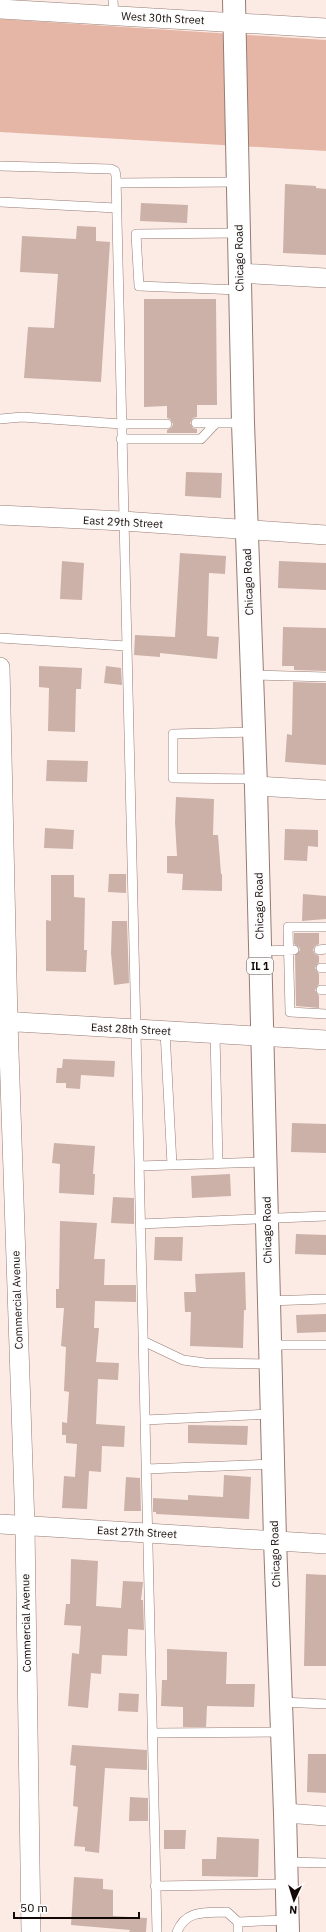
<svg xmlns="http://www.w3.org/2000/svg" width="326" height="1932" viewBox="0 0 326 1932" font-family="'IBM Plex Sans',sans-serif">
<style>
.green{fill:#e5b6a6}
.building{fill:#cbb1a8}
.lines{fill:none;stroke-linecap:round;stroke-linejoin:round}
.lane-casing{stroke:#957c73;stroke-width:10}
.street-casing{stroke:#957c73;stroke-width:20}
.primary-casing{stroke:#957c73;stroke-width:24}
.lane{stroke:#fff;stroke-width:9}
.street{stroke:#fff;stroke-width:19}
.primary{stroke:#fff;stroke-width:22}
.labels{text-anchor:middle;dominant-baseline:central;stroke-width:3.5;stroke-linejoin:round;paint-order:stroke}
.shield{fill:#fcfcfc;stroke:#585250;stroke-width:1}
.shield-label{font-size:10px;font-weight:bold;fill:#120906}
.street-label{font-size:11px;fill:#120906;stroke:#fcfcfc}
</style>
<rect width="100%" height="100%" fill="#fcebe5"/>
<!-- green -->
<path class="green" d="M0,19L326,40V151L0,132Z"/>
<!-- building -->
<path class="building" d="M285,184L316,186V188L326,189V255L283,253Z
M141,203L188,205L187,223L140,221Z
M77,226L96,227V241L110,242L101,382L24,378L28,327L54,328L58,274L20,272L22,236L76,239Z
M144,299H216L217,405H197V417L193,418L190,423L193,428L197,429V433H167V430L172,427L173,424L170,419L167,418V406L144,407Z
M186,472L222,473L221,498L185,496Z
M180,553L226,556L225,574L209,573L207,636L219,637L217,659L160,653V657L134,655L135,635L175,637Z
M62,561L84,563L82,600L60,599Z
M279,561L326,563V590L278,588Z
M283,627L326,628V671L294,670V666H282Z
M39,666L82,668L81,689H76L75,732L48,731L49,688L39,687Z
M106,666L121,668L122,685L104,683Z
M293,682L326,683V765L285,762L287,734L292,735Z
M47,760L88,761L87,782L46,781Z
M176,797L214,799L213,835H218L221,874H222V891L182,890L183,874L167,873V856H177L175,822Z
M45,828L74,830L73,849L44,848Z
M285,829L318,830V847L308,846L307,861L284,860Z
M109,874H126V893L108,892Z
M51,875H74V897L85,898L84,950H87L86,972L46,971V920L51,921Z
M303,894L326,896V919L302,921Z
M112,921H127L129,983L114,985L111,953Z
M294,933H319V944L315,946L313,950L315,954L319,956V962L315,968L319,974V984L315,990L319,996V1008L296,1006L295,956L300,950L299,947L294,944Z
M63,1059L115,1061L114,1077L81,1075L80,1089L66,1088V1083H56L57,1068H62Z
M292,1123L326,1124V1153L291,1152Z
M54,1143L95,1146L93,1174H95L94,1195L59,1193L60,1164L52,1163Z
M230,1174L231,1196L192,1198L191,1176Z
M113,1197L134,1198V1224L111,1223Z
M60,1221L97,1223L94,1259H105L104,1285H136V1302L95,1301L94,1328H99L96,1362L119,1363L118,1380L98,1379L96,1424L125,1426L124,1447L102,1446L101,1472L89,1471L87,1509L62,1508L64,1476L75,1477L77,1444L66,1443V1435H62V1422L67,1423L69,1392L64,1391L66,1347L61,1346L64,1308H56V1289H59Z
M296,1234L326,1235V1255L295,1254Z
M155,1237H183L182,1261L154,1260Z
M245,1272L246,1310H244L243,1348L190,1346L191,1312H185L184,1292H196L195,1274Z
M326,1314V1332L297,1333L296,1315Z
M188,1425L248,1426L247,1445L188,1443Z
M224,1475L251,1477L249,1519L156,1514V1512H153V1498L188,1500V1495L223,1497Z
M126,1477L140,1478L141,1511H124Z
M71,1559L98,1561L96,1606L121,1608L123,1581L143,1582L141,1600H143L144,1630L128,1629L127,1656L102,1655L101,1674L91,1673L88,1708L68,1706L72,1653L79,1654L81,1626L64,1625L66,1604H70Z
M306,1574L326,1575V1666H304Z
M167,1649L227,1652L226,1684H255L254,1707L207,1706L206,1727H183V1707L161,1706L162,1680H167Z
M119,1693L139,1694L138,1712L118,1711Z
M72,1745L147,1750V1770L105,1768L99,1853L85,1851V1847L74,1846L78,1807L73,1806L76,1766L70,1765Z
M308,1754H326V1793L307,1792Z
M130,1797L148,1798V1821H129Z
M164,1830H186L185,1849H164Z
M217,1837L259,1839L258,1877L202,1876V1859H216Z
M74,1877L103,1879V1889L113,1890V1916L147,1918L146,1932H129L130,1930L71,1925Z"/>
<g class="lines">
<defs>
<path id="lane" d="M113,0L114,16
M0,166L111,169L115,171L116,176L157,1932
M116,183L237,182
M0,202L116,208
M238,233L136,234L139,286L239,290
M0,419L22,417L121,424H167
M196,423H243
M121,439H201L216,423
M0,638L126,646
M251,675L326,677
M254,732L173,734V778L255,779
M326,927H288L290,1012L326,1014
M319,950L326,949
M260,951L294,950
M321,968H326
M321,990H326
M165,1031L172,1165
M215,1034L218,1163
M139,1166L265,1162
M140,1224L326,1216
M268,1301L326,1299
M143,1341L183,1360L205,1363L270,1364
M270,1345H326
M145,1420L271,1414
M146,1469L273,1464
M281,1702L326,1704
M152,1733L282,1732
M286,1862L326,1863
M155,1886L286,1884
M238,1922L287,1920
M177,1932C186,1909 206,1913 227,1912L238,1922V1932"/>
<path id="street" d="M0,9L326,28
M239,273L326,278
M0,515L123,521L326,535
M0,667L8,1022L25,1526L31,1932
M256,786L326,790
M0,1021L326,1040
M0,1524L326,1544
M285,1813L326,1816"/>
<path id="primary" d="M234,0L243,423L256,786L275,1540L285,1813L288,1932"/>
</defs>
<!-- lane casing -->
<use href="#lane" class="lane-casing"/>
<!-- street casing -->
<use href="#street" class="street-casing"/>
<!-- primary casing -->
<use href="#primary" class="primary-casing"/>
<!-- lane -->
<use href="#lane" class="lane"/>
<!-- street -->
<use href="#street" class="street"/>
<!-- primary -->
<use href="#primary" class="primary"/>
</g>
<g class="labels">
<!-- shield labels -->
<rect class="shield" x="247" y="958" width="26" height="16" rx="3"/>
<g class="shield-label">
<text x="260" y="966">IL 1</text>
</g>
<!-- street labels -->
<g class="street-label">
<text transform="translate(163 18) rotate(3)">West 30th Street</text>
<text transform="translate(239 258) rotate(-91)">Chicago Road</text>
<text transform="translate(123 522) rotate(3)">East 29th Street</text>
<text transform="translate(248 582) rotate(-92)">Chicago Road</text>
<text transform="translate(259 906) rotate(-91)">Chicago Road</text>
<text transform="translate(131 1029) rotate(3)">East 28th Street</text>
<text transform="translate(267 1230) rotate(-91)">Chicago Road</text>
<text transform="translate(17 1300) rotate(-92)">Commercial Avenue</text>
<text transform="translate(137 1532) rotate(3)">East 27th Street</text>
<text transform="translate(275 1554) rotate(-92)">Chicago Road</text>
<text transform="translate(26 1623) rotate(-91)">Commercial Avenue</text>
</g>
</g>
<!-- north arrow -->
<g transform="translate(294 1900) rotate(184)" stroke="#fcfcfc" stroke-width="3" paint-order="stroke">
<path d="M0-3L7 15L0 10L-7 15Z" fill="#120906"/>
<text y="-6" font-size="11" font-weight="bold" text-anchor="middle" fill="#120906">N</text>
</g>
<!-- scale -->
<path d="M14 1912v6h125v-6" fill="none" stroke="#120906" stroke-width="2"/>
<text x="20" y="1912" font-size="12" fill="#120906" stroke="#fcfcfc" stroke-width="3" paint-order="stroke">50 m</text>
</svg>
